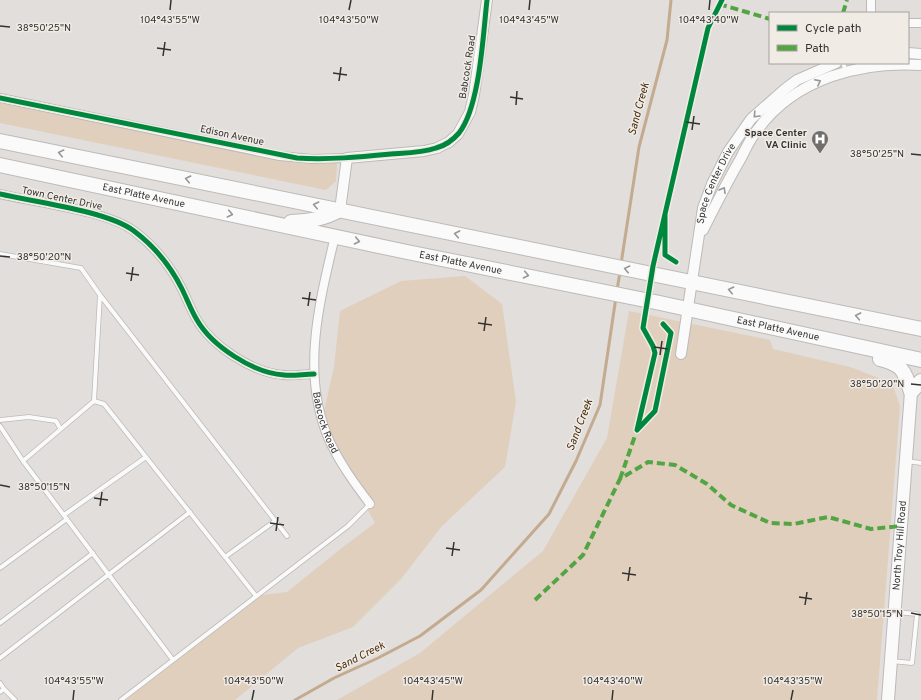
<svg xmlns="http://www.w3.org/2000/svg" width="921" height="700" viewBox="0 0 921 700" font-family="Overpass,sans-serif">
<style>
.grass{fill:#e0cfbd}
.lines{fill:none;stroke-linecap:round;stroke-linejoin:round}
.stream{stroke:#c4ab8f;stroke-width:3}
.service-casing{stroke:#bdbab8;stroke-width:5.5}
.minor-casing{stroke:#bdbab8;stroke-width:10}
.tertiary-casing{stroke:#bdbab8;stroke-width:12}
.secondary-casing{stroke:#bdbab8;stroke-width:14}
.trunk-casing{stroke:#bdbab8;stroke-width:16}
.service{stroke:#fafafa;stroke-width:4}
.minor{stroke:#fafafa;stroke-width:8}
.tertiary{stroke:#fafafa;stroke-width:10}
.secondary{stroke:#fafafa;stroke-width:12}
.trunk{stroke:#fafafa;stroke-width:14}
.quiet{stroke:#53a544;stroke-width:4;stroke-dasharray:8 4;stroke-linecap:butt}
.cycleway-casing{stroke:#f1ebe6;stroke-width:8}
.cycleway{stroke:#00873e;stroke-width:5}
.oneway{stroke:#989696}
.ticks{fill:none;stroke:#353331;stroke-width:1.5}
.labels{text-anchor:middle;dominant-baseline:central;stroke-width:3;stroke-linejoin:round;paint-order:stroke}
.street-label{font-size:10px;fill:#353331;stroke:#f1ebe6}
.poi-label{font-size:10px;font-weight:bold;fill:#353331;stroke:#f1ebe6;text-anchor:end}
.water-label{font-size:11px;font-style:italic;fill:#452d0d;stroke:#f1ebe6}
.ticks-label{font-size:10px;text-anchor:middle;fill:#353331;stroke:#f1ebe6;stroke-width:3;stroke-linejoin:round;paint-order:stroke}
</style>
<rect width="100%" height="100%" fill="#e1dedb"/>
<!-- grass -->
<path class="grass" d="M0,99L127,124L290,162L337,163L336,181L326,190L0,123Z
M465,276L502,304L516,402L505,467L442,526L401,579L353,627L298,648L235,700H121L256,596L287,592L343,547L375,523L350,478L322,420L334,367L340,311L401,281Z
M629,311L770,340L773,349L850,367L892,383L900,406L877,700H337L420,653L543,551L607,438Z"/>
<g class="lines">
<!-- stream -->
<path class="stream" d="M621,264L639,147L667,40L671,0
M617,290L620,272
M295,700L334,678L378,658L420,636L481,590L549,514L576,461L600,405L616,297"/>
<defs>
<path id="service" d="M843,63L846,71
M0,254L81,268L100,295
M94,401L100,295L287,536
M0,420L29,417L56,421L60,428
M0,426L23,461
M906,461L921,463
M64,515L146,457
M225,557L275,521
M0,568L67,519
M0,623L93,553
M0,658L190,512
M173,660L23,461L94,401L104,404L256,596
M891,661L912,663L917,614L896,612
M0,683L4,689L0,692
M4,689L15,700
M121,700L348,526L370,504"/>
<g id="minor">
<path d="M871,0V13"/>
<path d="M908,23H921"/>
<path d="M0,98L280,156L312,159L347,158"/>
<path d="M0,194C34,202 108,211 134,231C154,246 171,267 182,289C187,299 191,310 197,320C212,346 253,373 284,375C294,376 304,374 314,374"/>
<path id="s1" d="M335,236C319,304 300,375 330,442C341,465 355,484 370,504"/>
</g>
<g id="tertiary">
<path d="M908,53L921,54"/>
<path d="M340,210L347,158L424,151L437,148L449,142L458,134L470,112L474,95L487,0"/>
<path d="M703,230C715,206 727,182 741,158C746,148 751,137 758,129C796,78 861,61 921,65"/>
<path id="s2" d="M681,354L703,208L712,184L728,152L751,119L785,89L797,80L836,63"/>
</g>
<g id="secondary">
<path id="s3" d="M888,700L911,392"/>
</g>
<g id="trunk">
<path d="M0,141L921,329"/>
<path id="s4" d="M0,165L407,252L660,303L921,360"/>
<path d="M291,222C309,221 324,219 340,210"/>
<path d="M880,359C903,365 904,370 911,392L921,381"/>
</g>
</defs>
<!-- service casing -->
<use href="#service" class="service-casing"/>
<!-- minor casing -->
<use href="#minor" class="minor-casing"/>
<!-- tertiary casing -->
<use href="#tertiary" class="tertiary-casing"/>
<!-- secondary casing -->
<use href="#secondary" class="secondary-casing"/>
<!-- trunk casing -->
<use href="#trunk" class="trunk-casing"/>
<!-- service -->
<use href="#service" class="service"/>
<!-- minor -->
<use href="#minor" class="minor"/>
<!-- tertiary -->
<use href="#tertiary" class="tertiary"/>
<!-- secondary -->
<use href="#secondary" class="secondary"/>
<!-- trunk -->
<use href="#trunk" class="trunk"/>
<!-- quiet -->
<path class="quiet" d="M719,4L770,19
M843,13L847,0
M620,479L637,430
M535,600L583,555L620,479L648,462L675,465L707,484L731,505L770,523L794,524L828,517L871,529L901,526"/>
<defs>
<path id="cycleway" d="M0,98L297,158C328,160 360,157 391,154C406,153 422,153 436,148C444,146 453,140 459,133C480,106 483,35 487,0
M0,194C34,202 108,211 134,231C154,246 171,267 182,289C187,299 191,310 197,320C212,346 253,373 284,375C294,376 304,374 314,374
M676,262L665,255V214L708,28L722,0
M663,324L671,333L655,411L637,430L655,353L653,346L643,328L653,266L665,214"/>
</defs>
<!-- cycleway casing -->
<use href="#cycleway" class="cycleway-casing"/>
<!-- cycleway -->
<use href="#cycleway" class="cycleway"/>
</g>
<!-- one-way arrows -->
<defs><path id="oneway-chevron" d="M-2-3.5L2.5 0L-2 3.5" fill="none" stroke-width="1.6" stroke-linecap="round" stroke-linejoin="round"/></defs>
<g class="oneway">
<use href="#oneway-chevron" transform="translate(818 82) rotate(-27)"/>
<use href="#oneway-chevron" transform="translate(756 115) rotate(133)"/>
<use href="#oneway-chevron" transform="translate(61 153) rotate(-168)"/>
<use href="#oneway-chevron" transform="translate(188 179) rotate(-168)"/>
<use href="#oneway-chevron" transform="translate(723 190) rotate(-60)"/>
<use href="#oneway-chevron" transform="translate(316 205) rotate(-168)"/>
<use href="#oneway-chevron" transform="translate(230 214) rotate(12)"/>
<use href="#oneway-chevron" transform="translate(457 234) rotate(-169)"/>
<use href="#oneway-chevron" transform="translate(357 241) rotate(12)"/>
<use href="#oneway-chevron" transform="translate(627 269) rotate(-168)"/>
<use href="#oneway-chevron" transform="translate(526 275) rotate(12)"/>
<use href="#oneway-chevron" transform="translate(731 290) rotate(-168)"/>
<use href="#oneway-chevron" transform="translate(858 316) rotate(-169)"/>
</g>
<!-- ticks -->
<path class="ticks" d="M170,10L171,0M349,10L351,0M529,10L530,0M709,10L710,0M0,26L10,27M157,48L171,50M163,56L165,42M333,73L347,75M339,81L341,67M510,97L523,99M516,105L517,91M686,122L700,124M692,130L694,116M911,154L921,155M0,256L10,257M126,273L139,275M131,281L133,267M302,298L316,300M308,306L310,292M478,323L492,325M484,331L486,317M654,347L668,349M660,355L662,341M911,384L921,385M0,485L10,487M94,498L108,500M100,506L102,492M270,523L284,525M276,531L278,517M446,548L460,550M452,556L454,542M622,573L636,575M628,581L630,567M799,597L812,599M805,605L807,592M911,613L921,615M73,700L74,690M252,700L254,690M432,700L433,690M612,700L613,690M791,700L793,690"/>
<!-- icons -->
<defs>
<symbol id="hospital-pin" viewBox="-11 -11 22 30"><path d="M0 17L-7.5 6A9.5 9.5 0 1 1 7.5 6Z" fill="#716f6c" stroke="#f1ebe6"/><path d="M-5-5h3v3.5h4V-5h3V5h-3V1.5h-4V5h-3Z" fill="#fff"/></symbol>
</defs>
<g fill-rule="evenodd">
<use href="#hospital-pin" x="810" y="129" width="20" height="27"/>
</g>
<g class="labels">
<!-- street labels -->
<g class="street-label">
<text transform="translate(468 67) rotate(-81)">Babcock Road</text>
<text transform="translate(232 136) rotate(12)">Edison Avenue</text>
<text stroke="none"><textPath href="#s2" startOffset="175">Space Center Drive</textPath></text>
<text stroke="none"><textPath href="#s4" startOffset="147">East Platte Avenue</textPath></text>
<text transform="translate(62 199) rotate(12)">Town Center Drive</text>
<text stroke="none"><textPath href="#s4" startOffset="471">East Platte Avenue</textPath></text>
<text stroke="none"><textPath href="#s4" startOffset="795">East Platte Avenue</textPath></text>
<text stroke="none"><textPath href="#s1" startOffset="190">Babcock Road</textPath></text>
<text stroke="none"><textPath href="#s3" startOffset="155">North Troy Hill Road</textPath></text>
</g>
<!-- poi labels -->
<g class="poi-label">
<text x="807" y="133">Space Center<tspan x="807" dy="12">VA Clinic</tspan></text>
</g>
<!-- water labels -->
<g class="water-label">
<text transform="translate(639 109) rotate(-75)">Sand Creek</text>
<text transform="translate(580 425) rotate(-69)">Sand Creek</text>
<text transform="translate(360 657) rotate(-27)">Sand Creek</text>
</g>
</g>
<g class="ticks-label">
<text x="170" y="23">104°43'55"W</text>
<text x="349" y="23">104°43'50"W</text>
<text x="529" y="23">104°43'45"W</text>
<text x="709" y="23">104°43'40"W</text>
<text x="44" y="31">38°50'25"N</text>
<text x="877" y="157">38°50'25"N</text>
<text x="44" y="260">38°50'20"N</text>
<text x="877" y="387">38°50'20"N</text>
<text x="44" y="490">38°50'15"N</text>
<text x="877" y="617">38°50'15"N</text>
<text x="74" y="684">104°43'55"W</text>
<text x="254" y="684">104°43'50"W</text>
<text x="433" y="684">104°43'45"W</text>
<text x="613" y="684">104°43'40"W</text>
<text x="793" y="684">104°43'35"W</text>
</g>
<!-- legend -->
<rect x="769" y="12" width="140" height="52" fill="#f1ebe6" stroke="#a6a19e"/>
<rect x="777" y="25" width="20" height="6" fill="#00873e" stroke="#a6a19e"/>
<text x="805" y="32" font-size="12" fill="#353331">Cycle path</text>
<rect x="777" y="45" width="20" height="6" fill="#53a544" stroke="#a6a19e"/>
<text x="805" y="52" font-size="12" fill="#353331">Path</text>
</svg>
